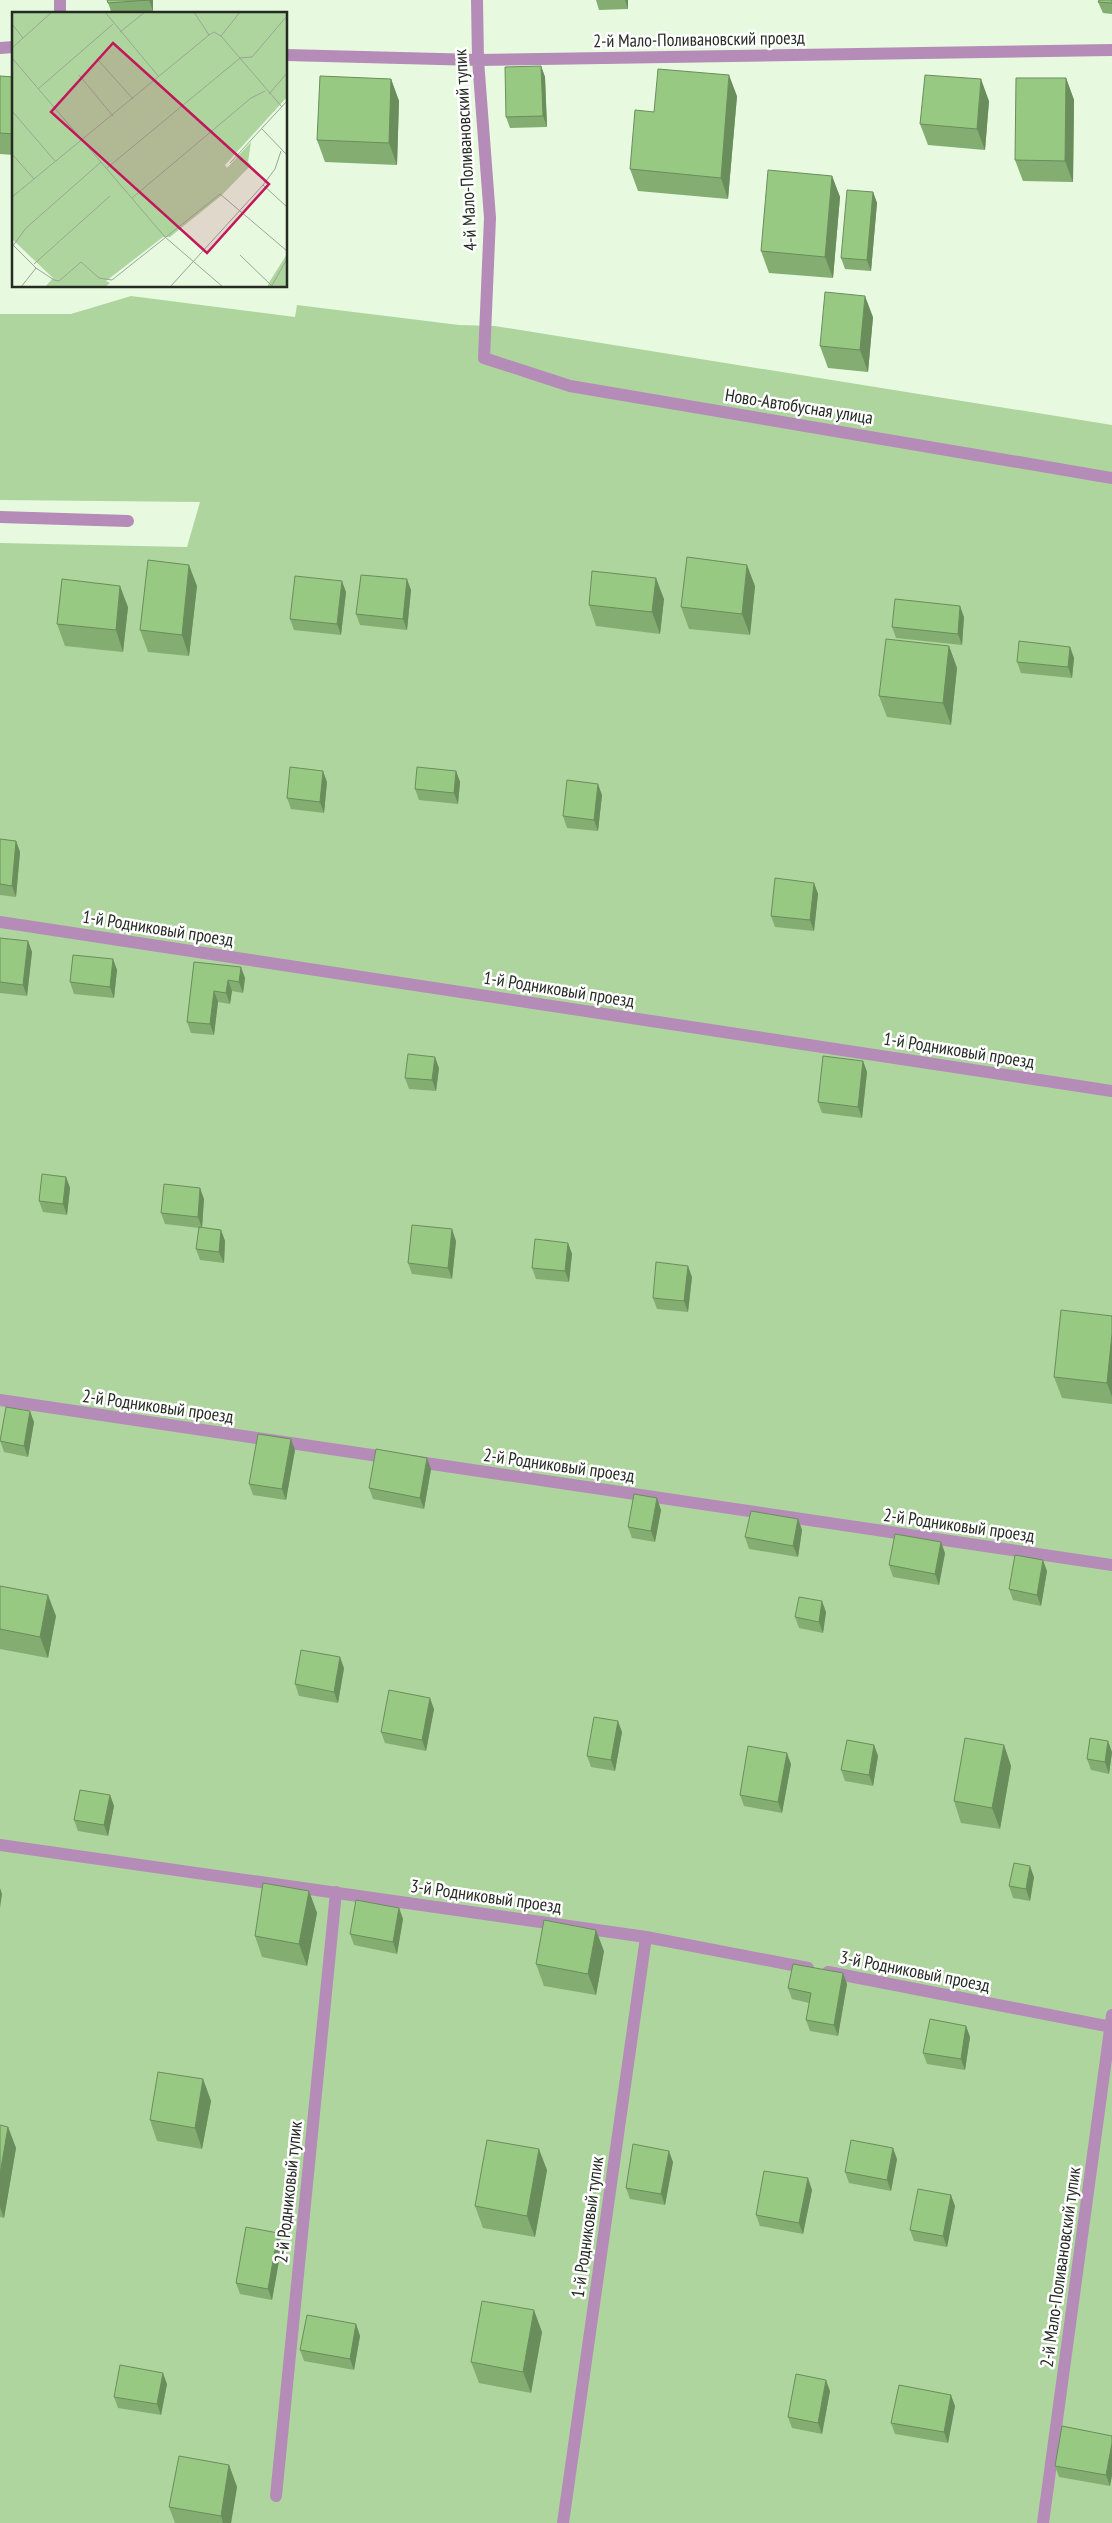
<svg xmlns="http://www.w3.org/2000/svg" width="1112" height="2523" viewBox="0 0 1112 2523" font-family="'PT Sans Narrow',sans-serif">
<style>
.green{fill:#aed59e}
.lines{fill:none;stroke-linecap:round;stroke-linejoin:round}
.lane{stroke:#b48cb7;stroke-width:12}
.street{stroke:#b48cb7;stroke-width:12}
.wall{fill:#83ad71}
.shaded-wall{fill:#6a8d5c}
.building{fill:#98c983;stroke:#6a8d5c}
.labels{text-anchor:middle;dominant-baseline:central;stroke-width:5;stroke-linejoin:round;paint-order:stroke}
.street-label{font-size:18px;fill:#242b22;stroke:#fff}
.inset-road{fill:none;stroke:#99a794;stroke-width:1}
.view{fill:#c2185b;fill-opacity:0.15;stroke:#c2185b;stroke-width:2.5}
.inset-edge{fill:none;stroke:#242b22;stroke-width:2.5}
</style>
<rect width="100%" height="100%" fill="#e7fae0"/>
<!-- green -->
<path class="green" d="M131,296L295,317L297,305L459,325L495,326L1112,425V2523H0V543L187,547L200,502L0,500V314H71Z"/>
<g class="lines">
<!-- lane -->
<path class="lane" d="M0,922L1112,1091
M0,1400L392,1458
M412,1461L1112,1565
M0,1845L646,1937L808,1968
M828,1972L1112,2027
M276,2496L336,1892
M563,2523L646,1937
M1043,2523L1112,2015"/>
<!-- street -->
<path class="street" d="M477,0L478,60L490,218L484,358L570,386L1112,478
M60,14V0
M0,48L14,47
M286,55L478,60L1112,50
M0,517L128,521"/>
</g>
<!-- wall -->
<path class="wall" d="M107,0H153V11L112,14Z
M596,0H628V9L599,10Z
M1112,0V14L1103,13L1098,2Z
M541,66L545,77L547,127L510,128L506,117Z
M0,76L14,77V155L0,154Z
M1066,78L1074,100L1073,182L1023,181L1015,160Z
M391,79L399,101L397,165L325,162L317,140Z
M737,96L728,199L638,191L630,169L654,112Z
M989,101L985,150L928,145L920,124Z
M832,176L840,197L833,278L769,273L761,251Z
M873,192L877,203L871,271L845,269L841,258Z
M873,317L868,372L828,368L820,346Z
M197,586L189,656L148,652L140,630Z
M755,586L750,635L689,629L681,607Z
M411,590L407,630L360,625L356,614Z
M346,592L341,635L294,630L290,619Z
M664,599L660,634L596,626L589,605Z
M128,607L123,652L65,646L57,624Z
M964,617L962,645L896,638L892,627Z
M949,646L957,668L951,725L887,717L879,696Z
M1070,647L1074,658L1072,678L1021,673L1017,662Z
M456,771L460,782L458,804L419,800L415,789Z
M327,782L324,813L291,809L287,798Z
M602,795L598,831L567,828L563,816Z
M0,839L16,841L20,852L16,897L0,895Z
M814,883L818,894L814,931L775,927L771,916Z
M0,938L28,941L32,952L27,996L0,993Z
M113,959L117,970L114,998L74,994L70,982Z
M194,962L245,978L243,993L232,991L230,1004L218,1002L214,1035L191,1033L187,1022Z
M863,1061L867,1072L862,1118L822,1113L818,1102Z
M439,1068L436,1091L409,1089L405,1078Z
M66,1177L70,1188L67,1215L43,1212L39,1201Z
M204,1199L202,1228L221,1230L225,1241L224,1263L200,1260L196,1249L199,1228L165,1224L161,1213Z
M456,1241L452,1279L412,1274L408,1263Z
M568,1243L572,1254L569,1282L536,1279L532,1268Z
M692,1277L688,1312L657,1309L653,1298Z
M1112,1316V1404L1062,1398L1054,1377Z
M34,1422L28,1457L4,1452L0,1440Z
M295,1450L286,1500L253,1495L249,1484Z
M431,1469L424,1509L373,1499L369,1488Z
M661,1510L655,1542L632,1538L628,1527Z
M798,1519L802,1530L798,1557L749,1549L745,1537Z
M945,1553L939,1585L893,1577L889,1565Z
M1047,1571L1041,1606L1013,1600L1009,1589Z
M0,1586L56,1616L48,1658L0,1649Z
M826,1612L823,1633L799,1628L795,1617Z
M344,1668L338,1703L299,1696L295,1684Z
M434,1709L426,1751L385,1743L381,1732Z
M622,1732L615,1771L591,1767L587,1756Z
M874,1745L878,1756L873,1786L845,1781L841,1770Z
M1004,1745L1011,1766L1000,1829L961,1823L954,1801Z
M1112,1752L1109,1774L1091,1770L1087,1759Z
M791,1764L782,1813L744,1806L740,1795Z
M110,1795L114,1806L108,1836L78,1831L74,1820Z
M1034,1877L1030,1901L1013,1898L1009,1886Z
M309,1891L317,1913L307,1966L262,1957L255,1936Z
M399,1908L403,1919L397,1954L354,1945L350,1934Z
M604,1951L596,1995L544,1986L536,1964Z
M843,1973L847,1984L838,2036L810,2031L806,2020L809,2003L792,1999L788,1988Z
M966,2026L970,2037L965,2070L927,2064L923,2053Z
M203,2079L211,2101L202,2149L157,2141L150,2120Z
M0,2125L8,2127L16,2148L4,2218L0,2217Z
M897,2159L891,2191L849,2183L845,2172Z
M673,2162L665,2205L630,2199L626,2188Z
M547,2170L535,2237L483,2228L475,2206Z
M812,2190L803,2234L760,2226L756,2215Z
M955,2206L947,2247L914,2241L910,2230Z
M278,2233L282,2244L272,2300L240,2294L236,2283Z
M356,2324L360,2336L354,2370L304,2361L300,2350Z
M542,2332L531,2393L479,2383L471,2362Z
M167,2384L161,2415L118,2408L114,2397Z
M830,2391L822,2434L792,2428L788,2417Z
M955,2406L948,2443L895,2434L891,2423Z
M1112,2436L1110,2486L1059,2477L1055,2466Z
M229,2465L237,2487L231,2523H175L169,2507Z"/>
<!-- shaded-wall -->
<path class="shaded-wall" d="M149,0H153V11Z
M625,0H628V9Z
M541,66L545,77L547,127L543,116Z
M729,75L737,96L728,199L721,178Z
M1066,78L1074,100L1073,182L1065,161Z
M391,79L399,101L397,165L389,143Z
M981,79L989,101L985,150L977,129Z
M832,176L840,197L833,278L825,257Z
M873,192L877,203L871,271L867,260Z
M865,296L873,317L868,372L860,350Z
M189,565L197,586L189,656L182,635Z
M747,565L755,586L750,635L742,614Z
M656,578L664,599L660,634L652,612Z
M407,579L411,590L407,630L403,619Z
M342,581L346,592L341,635L337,624Z
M120,586L128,607L123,652L116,630Z
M960,606L964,617L962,645L958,634Z
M949,646L957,668L951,725L943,703Z
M1070,647L1074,658L1072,678L1068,667Z
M323,771L327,782L324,813L320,802Z
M456,771L460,782L458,804L454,793Z
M598,784L602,795L598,831L594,820Z
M16,841L20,852L16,897L12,886Z
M814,883L818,894L814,931L810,920Z
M28,941L32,952L27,996L23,985Z
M113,959L117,970L114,998L110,987Z
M241,967L245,978L243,993L239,982Z
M228,980L232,991L230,1004L226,993Z
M214,991L218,1002L214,1035L210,1024Z
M435,1057L439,1068L436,1091L432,1080Z
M863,1061L867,1072L862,1118L858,1107Z
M66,1177L70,1188L67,1215L63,1204Z
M200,1188L204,1199L202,1228L198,1217Z
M452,1229L456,1241L452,1279L448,1268Z
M221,1230L225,1241L224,1263L219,1252Z
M568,1243L572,1254L569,1282L565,1271Z
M688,1266L692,1277L688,1312L684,1301Z
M1112,1334V1397L1107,1383Z
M30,1411L34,1422L28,1457L24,1446Z
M291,1439L295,1450L286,1500L282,1489Z
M427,1458L431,1469L424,1509L420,1498Z
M657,1498L661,1510L655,1542L651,1531Z
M798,1519L802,1530L798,1557L793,1546Z
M941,1542L945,1553L939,1585L935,1574Z
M1043,1560L1047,1571L1041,1606L1037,1595Z
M48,1595L56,1616L48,1658L40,1637Z
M822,1601L826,1612L823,1633L819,1622Z
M340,1657L344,1668L338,1703L334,1692Z
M430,1698L434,1709L426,1751L422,1740Z
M618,1721L622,1732L615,1771L611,1760Z
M1108,1741L1112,1752L1109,1774L1105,1762Z
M874,1745L878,1756L873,1786L869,1775Z
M1004,1745L1011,1766L1000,1829L992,1808Z
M787,1753L791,1764L782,1813L778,1802Z
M110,1795L114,1806L108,1836L104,1825Z
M1030,1866L1034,1877L1030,1901L1026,1889Z
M0,1888L2,1894L0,1908Z
M309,1891L317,1913L307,1966L299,1944Z
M399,1908L403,1919L397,1954L393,1942Z
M596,1930L604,1951L596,1995L588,1974Z
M843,1973L847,1984L838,2036L834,2025Z
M966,2026L970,2037L965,2070L961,2059Z
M203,2079L211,2101L202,2149L195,2128Z
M8,2127L16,2148L4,2218L0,2207V2174Z
M893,2148L897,2159L891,2191L887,2180Z
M539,2149L547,2170L535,2237L527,2216Z
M669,2151L673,2162L665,2205L661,2194Z
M808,2178L812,2190L803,2234L799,2223Z
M951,2195L955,2206L947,2247L943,2236Z
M278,2233L282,2244L272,2300L268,2289Z
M534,2310L542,2332L531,2393L523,2372Z
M356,2324L360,2336L354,2370L350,2359Z
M163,2373L167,2384L161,2415L157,2404Z
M826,2380L830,2391L822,2434L818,2423Z
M951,2395L955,2406L948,2443L944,2432Z
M1112,2443V2476L1110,2486L1106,2475Z
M229,2465L237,2487L231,2523H223L221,2516Z"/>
<!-- building -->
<path class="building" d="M107,0H149L108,3Z
M1099,0H1112V3L1098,2Z
M541,66L543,116L506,117L505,67Z
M658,69L729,75L721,178L630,169L635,110L654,112Z
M925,75L981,79L977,129L920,124Z
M0,76L14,77V134L0,133Z
M320,76L391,79L389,143L317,140Z
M1016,78H1066L1065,161L1015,160Z
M768,170L832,176L825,257L761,251Z
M847,190L873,192L867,260L841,258Z
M825,292L865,296L860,350L820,346Z
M687,557L747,565L742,614L681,607Z
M148,560L189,565L182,635L140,630Z
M592,571L656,578L652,612L589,605Z
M361,575L407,579L403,619L356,614Z
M295,576L342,581L337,624L290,619Z
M62,579L120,586L116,630L57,624Z
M895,599L960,606L958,634L892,627Z
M886,639L949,646L943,703L879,696Z
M1019,641L1070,647L1068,667L1017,662Z
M290,767L323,771L320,802L287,798Z
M417,767L456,771L454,793L415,789Z
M567,780L598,784L594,820L563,816Z
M0,839L16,841L12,886L0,884Z
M775,878L814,883L810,920L771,916Z
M0,938L28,941L23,985L0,982Z
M73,955L113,959L110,987L70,982Z
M194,962L241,967L239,982L228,980L226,993L214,991L210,1024L187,1022Z
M408,1054L435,1057L432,1080L405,1078Z
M823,1056L863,1061L858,1107L818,1102Z
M42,1174L66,1177L63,1204L39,1201Z
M164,1184L200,1188L198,1217L161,1213Z
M412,1225L452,1229L448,1268L408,1263Z
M199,1227L221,1230L219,1252L196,1249Z
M535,1239L568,1243L565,1271L532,1268Z
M656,1262L688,1266L684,1301L653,1298Z
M1061,1310L1112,1316V1334L1107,1383L1054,1377Z
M6,1407L30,1411L24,1446L0,1441Z
M258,1434L291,1439L282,1489L249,1484Z
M376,1449L427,1458L420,1498L369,1488Z
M634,1494L657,1498L651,1531L628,1527Z
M751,1511L798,1519L793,1546L745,1537Z
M895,1534L941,1542L935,1574L889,1565Z
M1015,1555L1043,1560L1037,1595L1009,1589Z
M0,1586L48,1595L40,1637L0,1629Z
M799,1597L822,1601L819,1622L795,1617Z
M301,1650L340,1657L334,1692L295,1684Z
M389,1690L430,1698L422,1740L381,1732Z
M594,1717L618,1721L611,1760L587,1756Z
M965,1738L1004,1745L992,1808L954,1801Z
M1090,1738L1108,1741L1105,1762L1087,1759Z
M847,1740L874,1745L869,1775L841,1770Z
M748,1746L787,1753L778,1802L740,1795Z
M80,1790L110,1795L104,1825L74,1820Z
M1014,1863L1030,1866L1026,1889L1009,1886Z
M263,1883L309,1891L299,1944L255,1936Z
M356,1900L399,1908L393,1942L350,1934Z
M544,1920L596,1930L588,1974L536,1964Z
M793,1964L843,1973L834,2025L806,2020L811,1993L788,1988Z
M930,2019L966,2026L961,2059L923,2053Z
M158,2072L203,2079L195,2128L150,2120Z
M0,2125L8,2127L0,2174Z
M487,2140L539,2149L527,2216L475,2206Z
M851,2140L893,2148L887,2180L845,2172Z
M633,2144L669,2151L661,2194L626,2188Z
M764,2171L808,2178L799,2223L756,2215Z
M918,2189L951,2195L943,2236L910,2230Z
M246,2227L278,2233L268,2289L236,2283Z
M482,2301L534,2310L523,2372L471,2362Z
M307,2315L356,2324L350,2359L300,2350Z
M120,2365L163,2373L157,2404L114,2397Z
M796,2374L826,2380L818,2423L788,2417Z
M899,2385L951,2395L944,2432L891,2423Z
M1062,2426L1112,2436V2443L1106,2475L1055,2466Z
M179,2456L229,2465L221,2516L169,2507Z"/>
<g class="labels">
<!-- street labels -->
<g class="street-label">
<text transform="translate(699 39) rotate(-1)">2-й Мало-Поливановский проезд</text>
<text transform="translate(465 150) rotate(-93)">4-й Мало-Поливановский тупик</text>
<text transform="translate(799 406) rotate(9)">Ново-Автобусная улица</text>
<text transform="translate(158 928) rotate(9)">1-й Родниковый проезд</text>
<text transform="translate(559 989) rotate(9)">1-й Родниковый проезд</text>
<text transform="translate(959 1050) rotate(9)">1-й Родниковый проезд</text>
<text transform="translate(158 1406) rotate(8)">2-й Родниковый проезд</text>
<text transform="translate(559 1465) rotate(8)">2-й Родниковый проезд</text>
<text transform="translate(959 1525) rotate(8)">2-й Родниковый проезд</text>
<text transform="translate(486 1896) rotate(8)">3-й Родниковый проезд</text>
<text transform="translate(915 1971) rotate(11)">3-й Родниковый проезд</text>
<text transform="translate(288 2192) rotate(-84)">2-й Родниковый тупик</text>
<text transform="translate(587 2227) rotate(-82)">1-й Родниковый тупик</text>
<text transform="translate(1060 2267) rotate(-82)">2-й Мало-Поливановский тупик</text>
</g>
</g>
<!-- overview -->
<g transform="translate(12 12)">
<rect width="275" height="275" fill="#e7fae0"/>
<path d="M0,0H275V85L213,153L215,156L239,130L236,150L239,153L209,184L158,225H151L94,269L98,271L93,275H33L41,266L0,227ZM275,242V274L255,275L258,269Z" fill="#aed59e"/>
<path class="inset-road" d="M93,0L147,65M182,0L197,23L202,20L209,24L270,95M0,12L11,26M108,20L133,0M209,24L228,0M0,36L40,0M0,46L153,225L211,275M87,49L121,87M67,63L101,104M26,77L101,12M257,82L275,61M0,99L43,149M250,117L275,143M0,142L22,167M218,151L275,89M95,156L228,46L240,45L275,4M251,173L275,195M0,185L197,23M120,186L239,86L253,79M0,232L24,256L42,268L47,269L69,250L87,266L100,268M0,235L14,216L89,150M228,243L261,275M22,252L98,184M100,268L208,182L275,239M9,275L24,256M158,275L251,173L263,157L269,139M259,275L275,247"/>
<path class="view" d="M101,31L257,172L195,241L39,100Z"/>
<rect width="275" height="275" class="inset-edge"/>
</g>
</svg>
